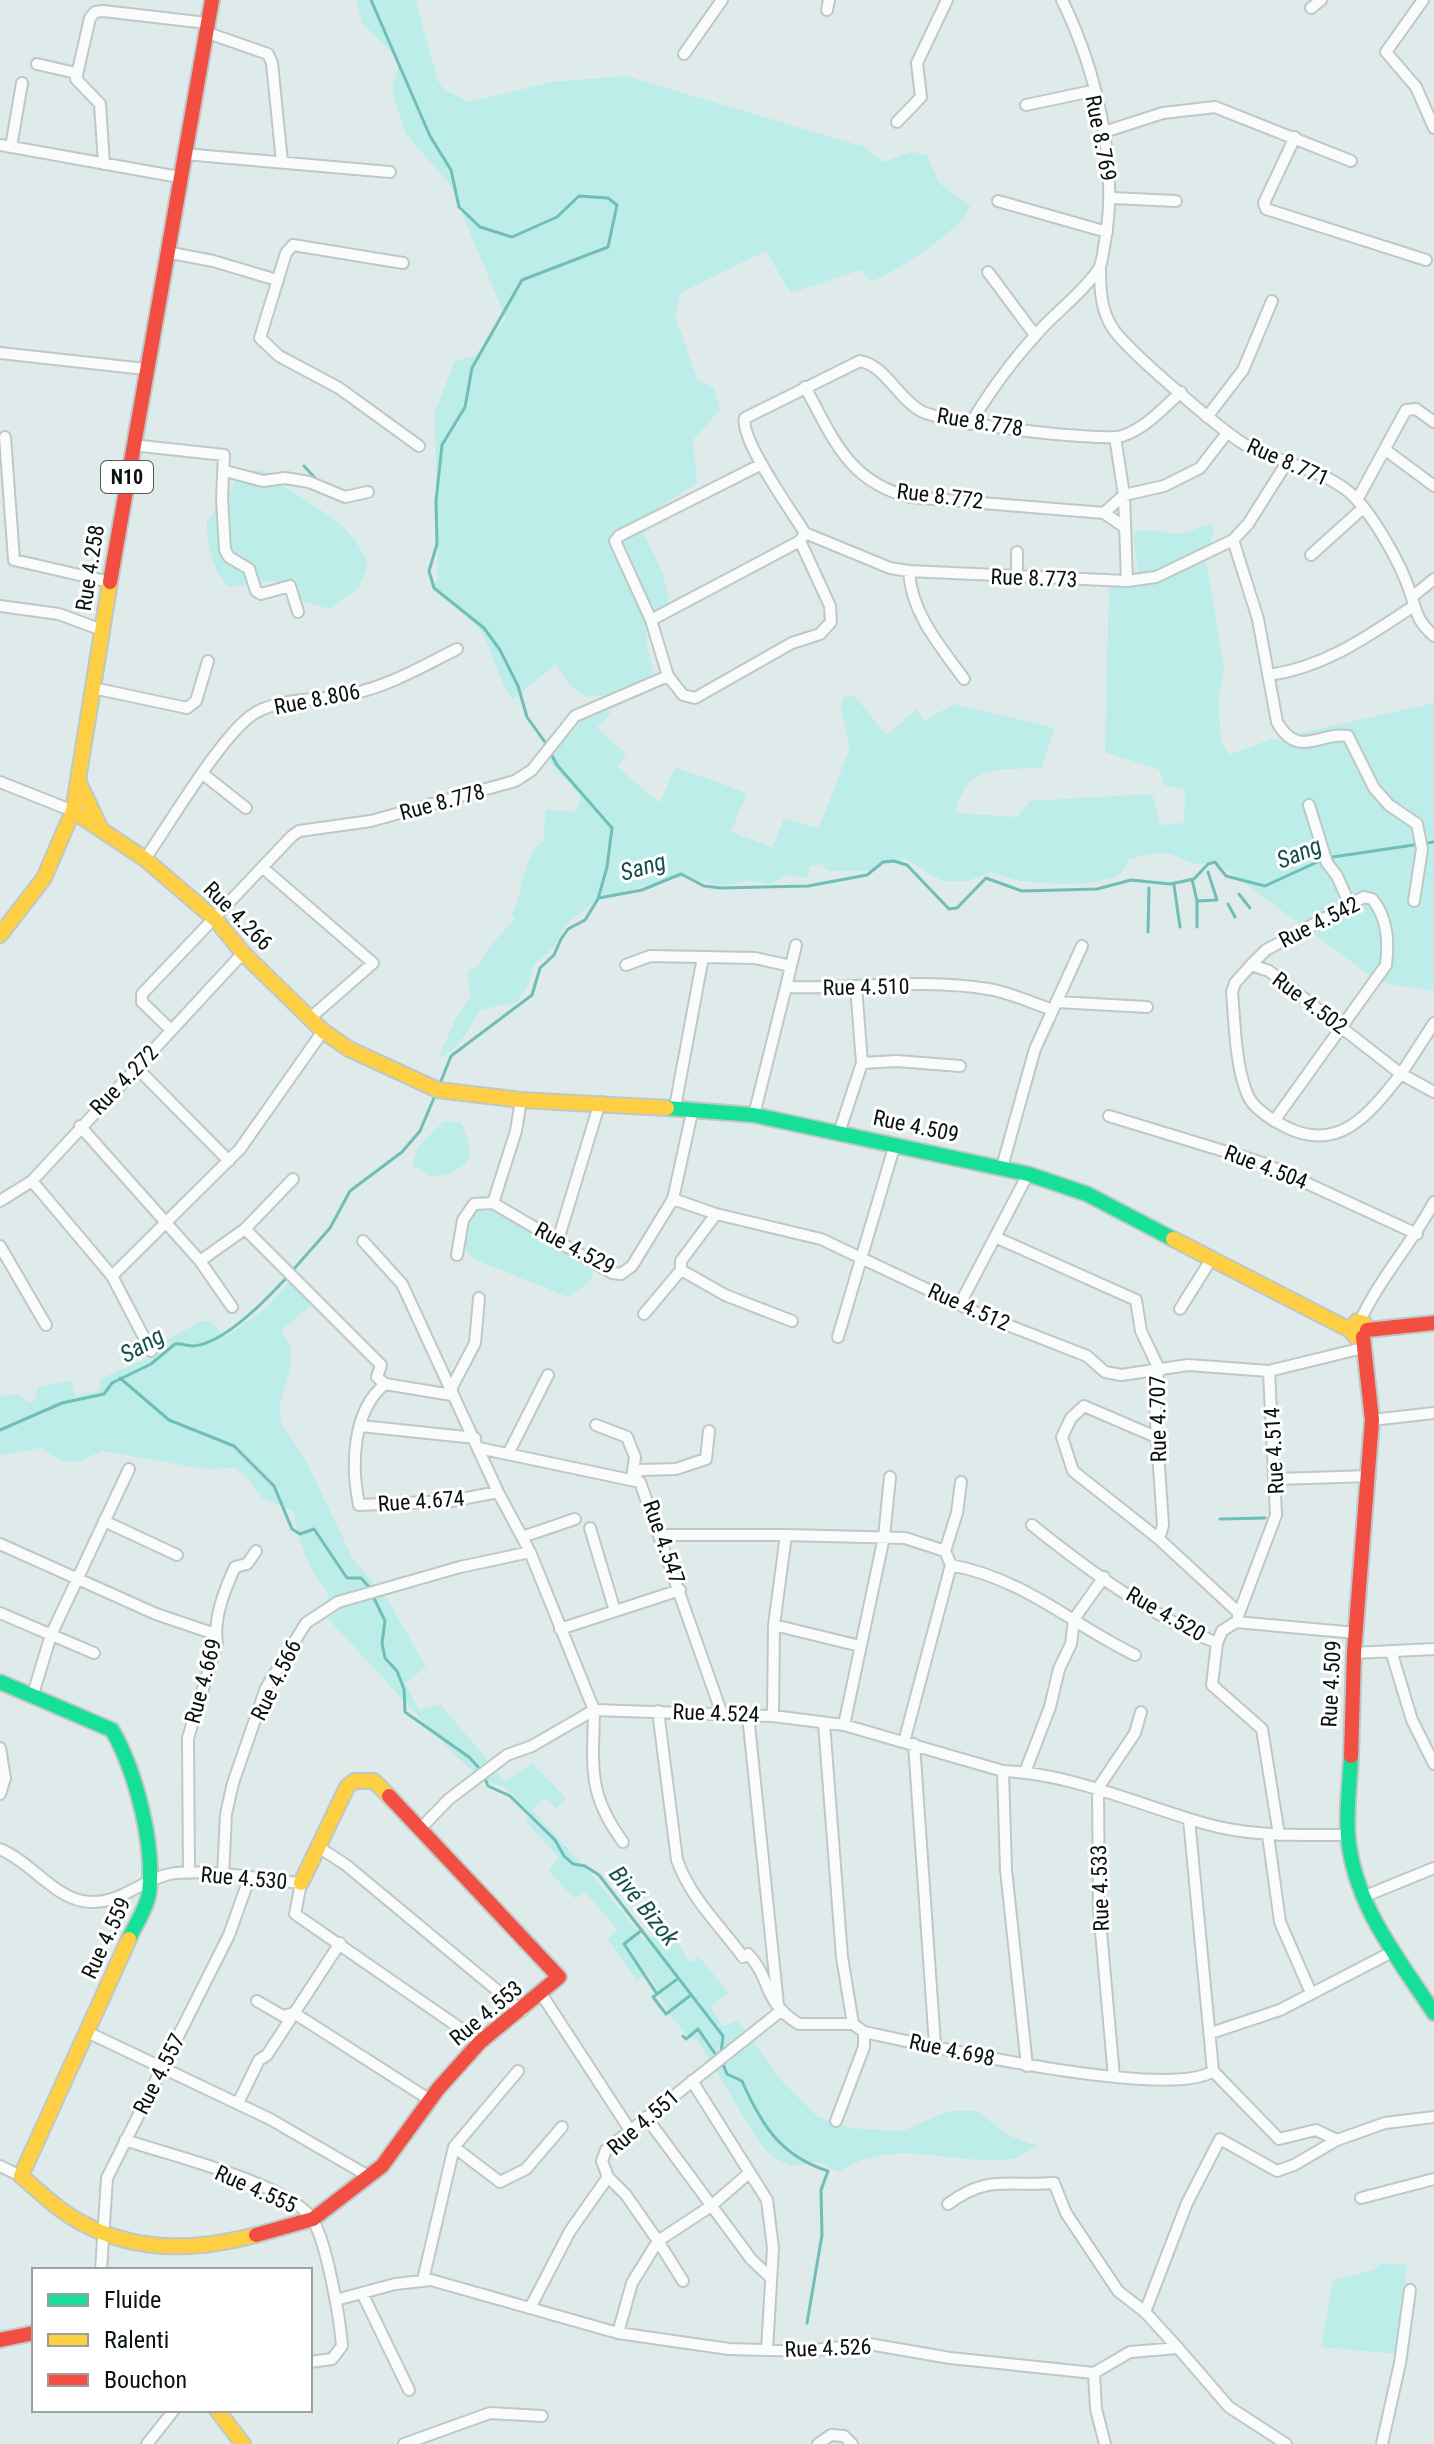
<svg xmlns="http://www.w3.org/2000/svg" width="1434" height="2444" viewBox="0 0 1434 2444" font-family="'Roboto Condensed',sans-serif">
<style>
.green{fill:#bdede8}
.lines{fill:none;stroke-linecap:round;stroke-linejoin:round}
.stream{stroke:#70beb8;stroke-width:3}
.street-casing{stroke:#bec8c6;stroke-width:14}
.fast-casing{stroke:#bec8c6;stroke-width:18}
.slow-casing{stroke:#bec8c6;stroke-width:18}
.jam-casing{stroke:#bec8c6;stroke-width:18}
.street{stroke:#fafcfc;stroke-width:10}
.fast{stroke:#16e098;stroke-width:14}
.slow{stroke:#ffcf43;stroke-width:14}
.jam{stroke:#f24e42;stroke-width:14}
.labels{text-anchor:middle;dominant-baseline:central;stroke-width:6;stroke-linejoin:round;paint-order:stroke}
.shield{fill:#fff;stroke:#545958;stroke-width:2}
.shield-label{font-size:20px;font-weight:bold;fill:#0a1211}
.street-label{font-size:22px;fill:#0a1211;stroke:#fff}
.water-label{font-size:24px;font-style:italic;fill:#14504c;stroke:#fff}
</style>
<rect width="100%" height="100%" fill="#deebea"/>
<!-- green -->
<path class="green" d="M356,0H416L437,79L443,89L468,102L552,82L626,76L865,147L883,162L912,152L927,155L939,183L970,206C967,226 893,274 872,281L860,270L791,293L766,251L680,293L675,315L697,380L713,387L720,410L693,440L697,483L652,512L643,533L663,574L669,599C642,633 643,632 654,674L649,684L620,694L585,697L570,685L556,664L513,699C502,690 492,647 480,630C467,612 446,603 433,585L438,579L435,412L455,361L475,356L506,319L450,184L405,133L392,89L400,61L363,24Z
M244,470H262C299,503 351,515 368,565L359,587L330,609L304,602L274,581L228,587C212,568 207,545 207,520L226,501L237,476Z
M1211,524L1214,530L1206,560L1224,670L1218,699L1221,741L1229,755L1271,739L1289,740L1300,733L1434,703V991L1379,982L1213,860C1195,870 1187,859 1169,854C1157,851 1141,856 1129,859L1122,873L1113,878L1090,883L1063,884L1020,881L991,872L968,881H942L904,858L866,871H828L821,864L810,866L807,878L785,875L771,884L748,881L720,886L684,876L599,898L566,924L554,947L534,964L528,985L517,1002L480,1010C470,1026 458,1053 439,1057L455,1020L471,996L467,971L479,965L489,947L515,919L512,914C524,891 523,854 543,841L546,809L575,812L581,797L547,759L584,718L607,707L611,712L597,728L626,754L617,767L660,803L675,767L747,793L731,832L772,847L784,819L819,828L850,747L840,707L844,697L855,696L886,735L917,709L924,721L954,704L1054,728L1042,768C1000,770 966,763 955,813L1018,817L1029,801L1152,794L1160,825L1184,823L1185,789L1163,785L1160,770L1105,752L1109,587L1140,581L1133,536L1137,531L1157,530L1176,535Z
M444,1121L461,1123C478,1159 469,1170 433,1177L412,1165L418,1147Z
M483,1206L502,1213L595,1269L589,1282L568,1297L474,1259L463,1247C465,1230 467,1214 483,1206Z
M289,1282L313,1303L281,1331L291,1347L290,1368L279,1408L281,1422L307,1463L353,1559L389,1602L426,1667L405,1683L419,1710L440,1704L505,1781L532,1763L566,1798L556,1808L545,1798L532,1810L593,1876L644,1940L659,1933L669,1948L677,1942L690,1963L699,1957L729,1993L710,2006L723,2027L738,2020L779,2078L818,2117L849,2128L902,2131L949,2111H977L1008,2135L1038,2146C1030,2150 1019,2158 1010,2159C950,2166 892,2135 839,2172L816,2162L791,2166L774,2158L760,2143L696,2038L690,2039L670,2015L648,1973L636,1980L608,1939L618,1930L585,1892L574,1898L549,1871L559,1857L526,1822L531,1814L506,1788L481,1779L450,1750L332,1623L328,1616V1592C307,1569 299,1542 293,1511L263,1499L246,1476L234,1468L205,1469L102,1451L78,1462L62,1461L40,1448L0,1455V1396L20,1394L28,1403L34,1401L38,1387L71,1381L75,1396L100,1390V1379L146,1359L156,1345L202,1321H209L226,1337L266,1308Z
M1381,2263L1407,2265L1396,2354L1321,2347L1333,2280L1374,2270Z"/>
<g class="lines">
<!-- stream -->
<path class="stream" d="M371,0L430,136L451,170L459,207L480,227L512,237L557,217L579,196L608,198L617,205L608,247L522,280L472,368L465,407L442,445L436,501L437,544L429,571L434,588L484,628L500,650L518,686L527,717L547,745
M304,466L316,479
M1192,879L1197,901V927
M1174,885L1180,927
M1239,894L1250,908
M599,898L642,890L681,874L704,886L721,888L808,886L867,875L883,862L894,861L907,865L949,909L957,908L986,878L1022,891L1097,889L1131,880L1170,884L1194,879L1208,864L1215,862L1226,876L1265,886L1326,858L1434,842
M1197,901L1217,900L1208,872
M1228,904L1235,917
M1148,932L1149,888
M439,1086L451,1056L532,995L540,968L554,955L561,939L568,929L585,920L598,899L607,867L612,828L557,765L550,752
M293,1270L330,1228L350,1191L402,1152L420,1131L436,1093
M120,1378L169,1420L234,1446L274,1486L292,1529L300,1534L314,1529L347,1578H361L371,1589
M0,1430L62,1403L104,1394L112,1383L151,1364L175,1344C182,1343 187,1346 193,1346C224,1344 268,1298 288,1276
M1220,1519L1265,1518
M373,1596L385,1621L382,1643L385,1658L397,1671L404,1689L405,1712L469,1757L480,1769
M484,1776L488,1786L510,1796L555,1840L564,1856L573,1864L585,1866L599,1875L723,2036L721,2054
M642,1930L624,1944L657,1994L653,1997L666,2014L691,1995
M657,1994L676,1980
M683,2036L686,2039L698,2029L716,2055
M722,2062L727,2074L742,2081C761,2124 780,2156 828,2171L821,2190L822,2235L807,2323"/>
<defs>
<path id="street" d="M1423,0L1386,52L1416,87L1434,128
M1311,8L1321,0
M827,10L829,0
M205,32L268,54L272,63L282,162
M684,54L722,0
M37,64L76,73
M1026,105L1092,91
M897,122L921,97L917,63L947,0
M1104,132L1163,113L1215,107L1351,161
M1295,137L1264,203L1266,209L1426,260
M0,145L179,177
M11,147L22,83
M184,154L390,172
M104,164L100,104L76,79L90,18L95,12L103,11L207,23
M1112,198L1176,201
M998,201L1107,232
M166,252L213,261L277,280
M403,263L293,245L286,253L260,338L279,356L339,388L419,446
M1100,268C1100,289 1101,310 1112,327C1124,348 1226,435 1249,447C1281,463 1321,469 1349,492C1372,512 1402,565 1411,595C1417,614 1418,622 1434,636
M988,272L1035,335
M0,353L145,369
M805,387C833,438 848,482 910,497L1104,513L1123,526
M1207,417L1243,370L1272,301
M970,424C989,393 1010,363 1035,336C1054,313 1081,295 1098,270C1103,263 1103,250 1105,241C1119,165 1096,69 1062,0
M5,437L14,560L110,582
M132,445L224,455L222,498L225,550L229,557L249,569L256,591L261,594L290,586L298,612
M1387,451L1434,486
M1286,464L1248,524L1233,540L1258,619L1277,722C1298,760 1321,731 1348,736L1374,788L1389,805L1417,824L1422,849L1414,901
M225,471L263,481L285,478L309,482L345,497L368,492
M1357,500L1406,410L1416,409L1434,422
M1104,513L1124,495L1164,486L1200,468L1227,433
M805,533L890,568L909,571L1127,581L1124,495L1115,437
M1311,555L1363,508
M909,571C911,613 940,646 964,679
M1017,579V552
M1127,581L1156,577L1233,540
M1412,597L1434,579
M0,606L59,614L102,630
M651,620L615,541L619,536L762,464
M1268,675C1323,668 1367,637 1412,607
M668,676L683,695L695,698L792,643L820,634L831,622L830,606L800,541L805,533C792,512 739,438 745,418L860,361C886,366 898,399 921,411C942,423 1100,442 1122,436C1145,429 1163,408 1181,392
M93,688L187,708L196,701L208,661
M203,774L246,808
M0,782L73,811
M1309,805L1327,863L1337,876L1349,903
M145,859C169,825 223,732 255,713C282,697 321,701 351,694C389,686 423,666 457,649
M263,868L373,963L309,1019
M703,957L755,958L791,966L786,987C853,989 921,978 988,989C1009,992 1032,1003 1053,1010
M626,965L650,956L703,957L675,1107
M1251,965L1269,971L1401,1074C1370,1113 1339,1154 1286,1127C1272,1120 1255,1110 1248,1096C1235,1065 1235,1025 1232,992L1235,983Z
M1251,965L1266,950L1364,897L1372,899C1388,918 1389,942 1386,965L1274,1121
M791,966L796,945
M1057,1002L1147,1007
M1434,1023L1401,1074L1434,1092
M171,1030L142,1002V994L292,836L299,831L371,821L515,781L532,770L575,716L668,676L651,620L800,541
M862,1063L897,1061L960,1066
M136,1067L229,1161
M754,1115L786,987
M1109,1116L1263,1163L1417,1234
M80,1126L200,1261L232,1307
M839,1133L862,1063L856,986
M1002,1167L1035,1049L1082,946
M32,1181L112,1276L151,1351
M673,1199L716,1214L821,1239L977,1313L1087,1356L1105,1372L1121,1375L1188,1365L1269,1371
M0,1201L32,1181L243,953
M493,1203L612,1273L621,1274L632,1266L673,1199L693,1108
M245,1229L381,1365L377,1377L385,1384
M995,1237L1136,1300L1141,1331L1159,1369L1154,1393L1163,1525L1159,1539L1239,1613
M558,1240L600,1102
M363,1241L402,1284L498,1492L530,1552L594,1710L773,1716L844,1725L1003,1771C1073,1774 1136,1804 1203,1823C1250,1837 1299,1835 1348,1835
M0,1246L46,1325
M457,1255L463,1220L474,1204L493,1203L516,1131L521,1100
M200,1261L245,1229L293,1179
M681,1270L725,1295L792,1321
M112,1276L240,1149L323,1031
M479,1298L475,1343L452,1387V1395L385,1384C352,1411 351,1466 359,1505L451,1501L498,1492
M960,1304L1028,1174
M1180,1309L1212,1258
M644,1314L681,1270V1261L716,1214
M1360,1321C1380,1278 1412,1243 1434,1202
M838,1337L895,1144
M1372,1420L1434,1413
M596,1425L627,1437L635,1457L632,1479L640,1470L676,1469L706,1459L709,1431
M361,1426L475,1438
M1156,1437L1084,1406L1071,1418L1062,1437L1073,1471L1159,1539
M479,1448L640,1482L722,1714
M509,1452L548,1375
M1277,1479L1370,1476
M104,1521L177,1555
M1032,1525C1088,1570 1150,1615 1217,1643L1222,1631L1236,1622L1356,1633
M590,1528L615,1611
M661,1535H786L774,1625L773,1716
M786,1535L905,1538L945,1551L951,1565
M522,1537L575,1519
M0,1544L156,1614L215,1634
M945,1551L957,1513L961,1482
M0,1613L94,1653
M1238,1616L1276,1515L1269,1371L1363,1348
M774,1625L860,1646
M560,1629L680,1590
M1217,1643L1212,1685L1262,1729L1279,1835
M1391,1651L1412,1720L1434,1764
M1354,1653L1434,1649
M33,1694L51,1635L129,1469
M658,1711L677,1860C691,1899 719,1924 743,1957L748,1954C772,1979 762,2002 799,2024H853L864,2032C925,2045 1169,2101 1213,2071L1279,2139L1316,2130L1337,2140L1385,2123L1434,2117
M748,1715L778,2005
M824,1723L842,1957L853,2024
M844,1725L884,1537L890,1477
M904,1742L951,1565C1027,1580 1069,1623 1135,1655
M914,1744L935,2045
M0,1748L5,1778L0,1794
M1003,1771L1006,1870L1027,2066
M1025,1772L1050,1707L1059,1669L1071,1644L1074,1619L1104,1577
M1189,1819L1213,2071
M420,1829L449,1799L507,1755L532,1746L594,1710C593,1768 587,1793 623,1842
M1268,1835L1280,1922L1311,1993
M317,1846L346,1865L522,2011
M0,1849C31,1862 53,1896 83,1901C117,1908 139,1880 170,1874C204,1868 265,1880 301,1883L295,1914L480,2042
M189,1873L188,1738L217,1643C213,1618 225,1589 235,1567L247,1564L256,1551
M223,1876L226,1814L233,1783L266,1688L306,1623L338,1602L460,1567L530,1552
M1363,1897L1434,1868
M542,1995L630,2130
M257,2001L283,2016L294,2013L430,2100
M87,2032L270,2119L370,2177
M1211,2033L1280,2010L1392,1952
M1114,2077L1099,1909L1098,1788L1135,1733L1141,1712
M692,2081L767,2200L773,2248L767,2350
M238,2103L259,2060L267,2055L340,1943
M646,2117L751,2259L771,2278
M836,2121L864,2047V2032
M125,2140C169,2155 282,2182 310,2216C326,2235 340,2320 342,2346L332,2359L310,2362
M454,2147L500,2182L526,2169L562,2127
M0,2166L21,2176
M608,2177L626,2195L658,2241L632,2283L618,2333
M1361,2198L1434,2179
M948,2204C989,2174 1007,2187 1054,2183L1066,2213L1118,2291L1145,2312L1178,2348
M101,2270L107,2178L229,1935L249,1879
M423,2280L454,2147L518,2071
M683,2281L658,2241L711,2206L749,2173
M362,2293L409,2390
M336,2300L395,2284L431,2280L618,2333L729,2349L805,2351L869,2344L950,2358L1094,2373L1130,2352L1178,2348L1229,2407L1286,2444
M530,2308L570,2231L608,2177L602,2161L606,2150L782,2010
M1145,2312L1187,2203L1220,2139L1277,2171L1294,2165L1337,2140
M1094,2373L1096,2409L1105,2444
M147,2444L174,2410
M404,2444L490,2413L542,2416
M818,2444L831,2435L844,2436L852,2444
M1382,2444L1400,2363L1410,2290"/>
<path id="fast" d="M667,1108L754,1115L1028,1174L1087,1194L1173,1239
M0,1682L112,1730C136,1771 155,1846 149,1893C147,1908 135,1925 129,1939
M1351,1756C1350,1782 1346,1810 1348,1836C1354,1905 1398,1958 1434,2013"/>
<path id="slow" d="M79,783L100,827
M73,811L145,859L216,920L243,953L323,1031L349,1049L438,1090L521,1100L667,1108
M0,935L44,878L73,811L110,582
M1173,1239L1350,1330L1356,1337H1363L1367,1330L1364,1323L1357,1321L1350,1330
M301,1883L347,1787L354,1781H374L389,1796
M129,1939L21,2176C37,2189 52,2205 70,2216C128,2253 192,2252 256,2235
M217,2410L243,2444"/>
<path id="jam" d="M110,582L212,0
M1367,1330L1434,1323
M1351,1756L1354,1653L1372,1420L1363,1337
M256,2235L313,2219L382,2166L438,2089L480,2042L559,1977L389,1796
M0,2340L34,2333"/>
</defs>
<!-- street casing -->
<use href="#street" class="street-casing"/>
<!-- fast casing -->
<use href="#fast" class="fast-casing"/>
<!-- slow casing -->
<use href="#slow" class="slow-casing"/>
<!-- jam casing -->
<use href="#jam" class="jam-casing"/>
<!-- street -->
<use href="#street" class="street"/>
<!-- fast -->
<use href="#fast" class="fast"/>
<!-- slow -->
<use href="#slow" class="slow"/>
<!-- jam -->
<use href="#jam" class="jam"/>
</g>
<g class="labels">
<!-- shield labels -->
<rect class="shield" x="101" y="461" width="52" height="32" rx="6"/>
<g class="shield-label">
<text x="127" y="477">N10</text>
</g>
<!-- street labels -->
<g class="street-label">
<text transform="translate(1101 138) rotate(79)">Rue 8.769</text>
<text transform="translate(980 422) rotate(9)">Rue 8.778</text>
<text transform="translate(1288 462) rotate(24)">Rue 8.771</text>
<text transform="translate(940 496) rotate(7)">Rue 8.772</text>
<text transform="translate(90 568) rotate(-81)">Rue 4.258</text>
<text transform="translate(1034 578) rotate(2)">Rue 8.773</text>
<text transform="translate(317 699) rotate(-11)">Rue 8.806</text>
<text transform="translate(442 802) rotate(-15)">Rue 8.778</text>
<text transform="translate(238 916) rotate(45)">Rue 4.266</text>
<text transform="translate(1319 922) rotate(-27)">Rue 4.542</text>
<text transform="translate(866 987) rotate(-1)">Rue 4.510</text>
<text transform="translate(1310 1003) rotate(37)">Rue 4.502</text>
<text transform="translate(124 1080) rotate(-46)">Rue 4.272</text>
<text transform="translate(916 1126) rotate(12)">Rue 4.509</text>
<text transform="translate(1266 1167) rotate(21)">Rue 4.504</text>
<text transform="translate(575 1248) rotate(28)">Rue 4.529</text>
<text transform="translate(969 1307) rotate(24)">Rue 4.512</text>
<text transform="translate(1158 1419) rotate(-91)">Rue 4.707</text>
<text transform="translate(1274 1451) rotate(-93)">Rue 4.514</text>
<text transform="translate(421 1501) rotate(-4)">Rue 4.674</text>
<text transform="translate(664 1542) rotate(71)">Rue 4.547</text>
<text transform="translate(1166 1614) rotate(30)">Rue 4.520</text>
<text transform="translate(276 1680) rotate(-64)">Rue 4.566</text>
<text transform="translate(203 1681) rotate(-75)">Rue 4.669</text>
<text transform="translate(1331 1684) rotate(-87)">Rue 4.509</text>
<text transform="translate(716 1713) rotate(2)">Rue 4.524</text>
<text transform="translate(244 1878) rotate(5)">Rue 4.530</text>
<text transform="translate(1100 1888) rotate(-92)">Rue 4.533</text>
<text transform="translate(106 1938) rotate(-65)">Rue 4.559</text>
<text transform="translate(486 2013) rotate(-40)">Rue 4.553</text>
<text transform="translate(952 2050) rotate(12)">Rue 4.698</text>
<text transform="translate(159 2074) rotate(-63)">Rue 4.557</text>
<text transform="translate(643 2122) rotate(-41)">Rue 4.551</text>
<text transform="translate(256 2189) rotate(24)">Rue 4.555</text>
<text transform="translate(828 2348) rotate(-2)">Rue 4.526</text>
</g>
<!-- water labels -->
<g class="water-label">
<text transform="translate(1299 853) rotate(-22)">Sang</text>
<text transform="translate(643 867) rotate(-16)">Sang</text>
<text transform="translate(142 1345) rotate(-30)">Sang</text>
<text transform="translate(644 1906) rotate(51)">Bivé Bizok</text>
</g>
</g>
<!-- legend -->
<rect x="32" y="2268" width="280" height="144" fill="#ffffff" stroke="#9da0a0" stroke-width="2"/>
<rect x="48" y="2294" width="40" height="12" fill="#16e098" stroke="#9da0a0" stroke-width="2"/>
<text x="104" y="2308" font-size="24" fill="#0a1211">Fluide</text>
<rect x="48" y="2334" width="40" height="12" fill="#ffcf43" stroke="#9da0a0" stroke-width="2"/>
<text x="104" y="2348" font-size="24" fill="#0a1211">Ralenti</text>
<rect x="48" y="2374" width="40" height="12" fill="#f24e42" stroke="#9da0a0" stroke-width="2"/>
<text x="104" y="2388" font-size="24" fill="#0a1211">Bouchon</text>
</svg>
